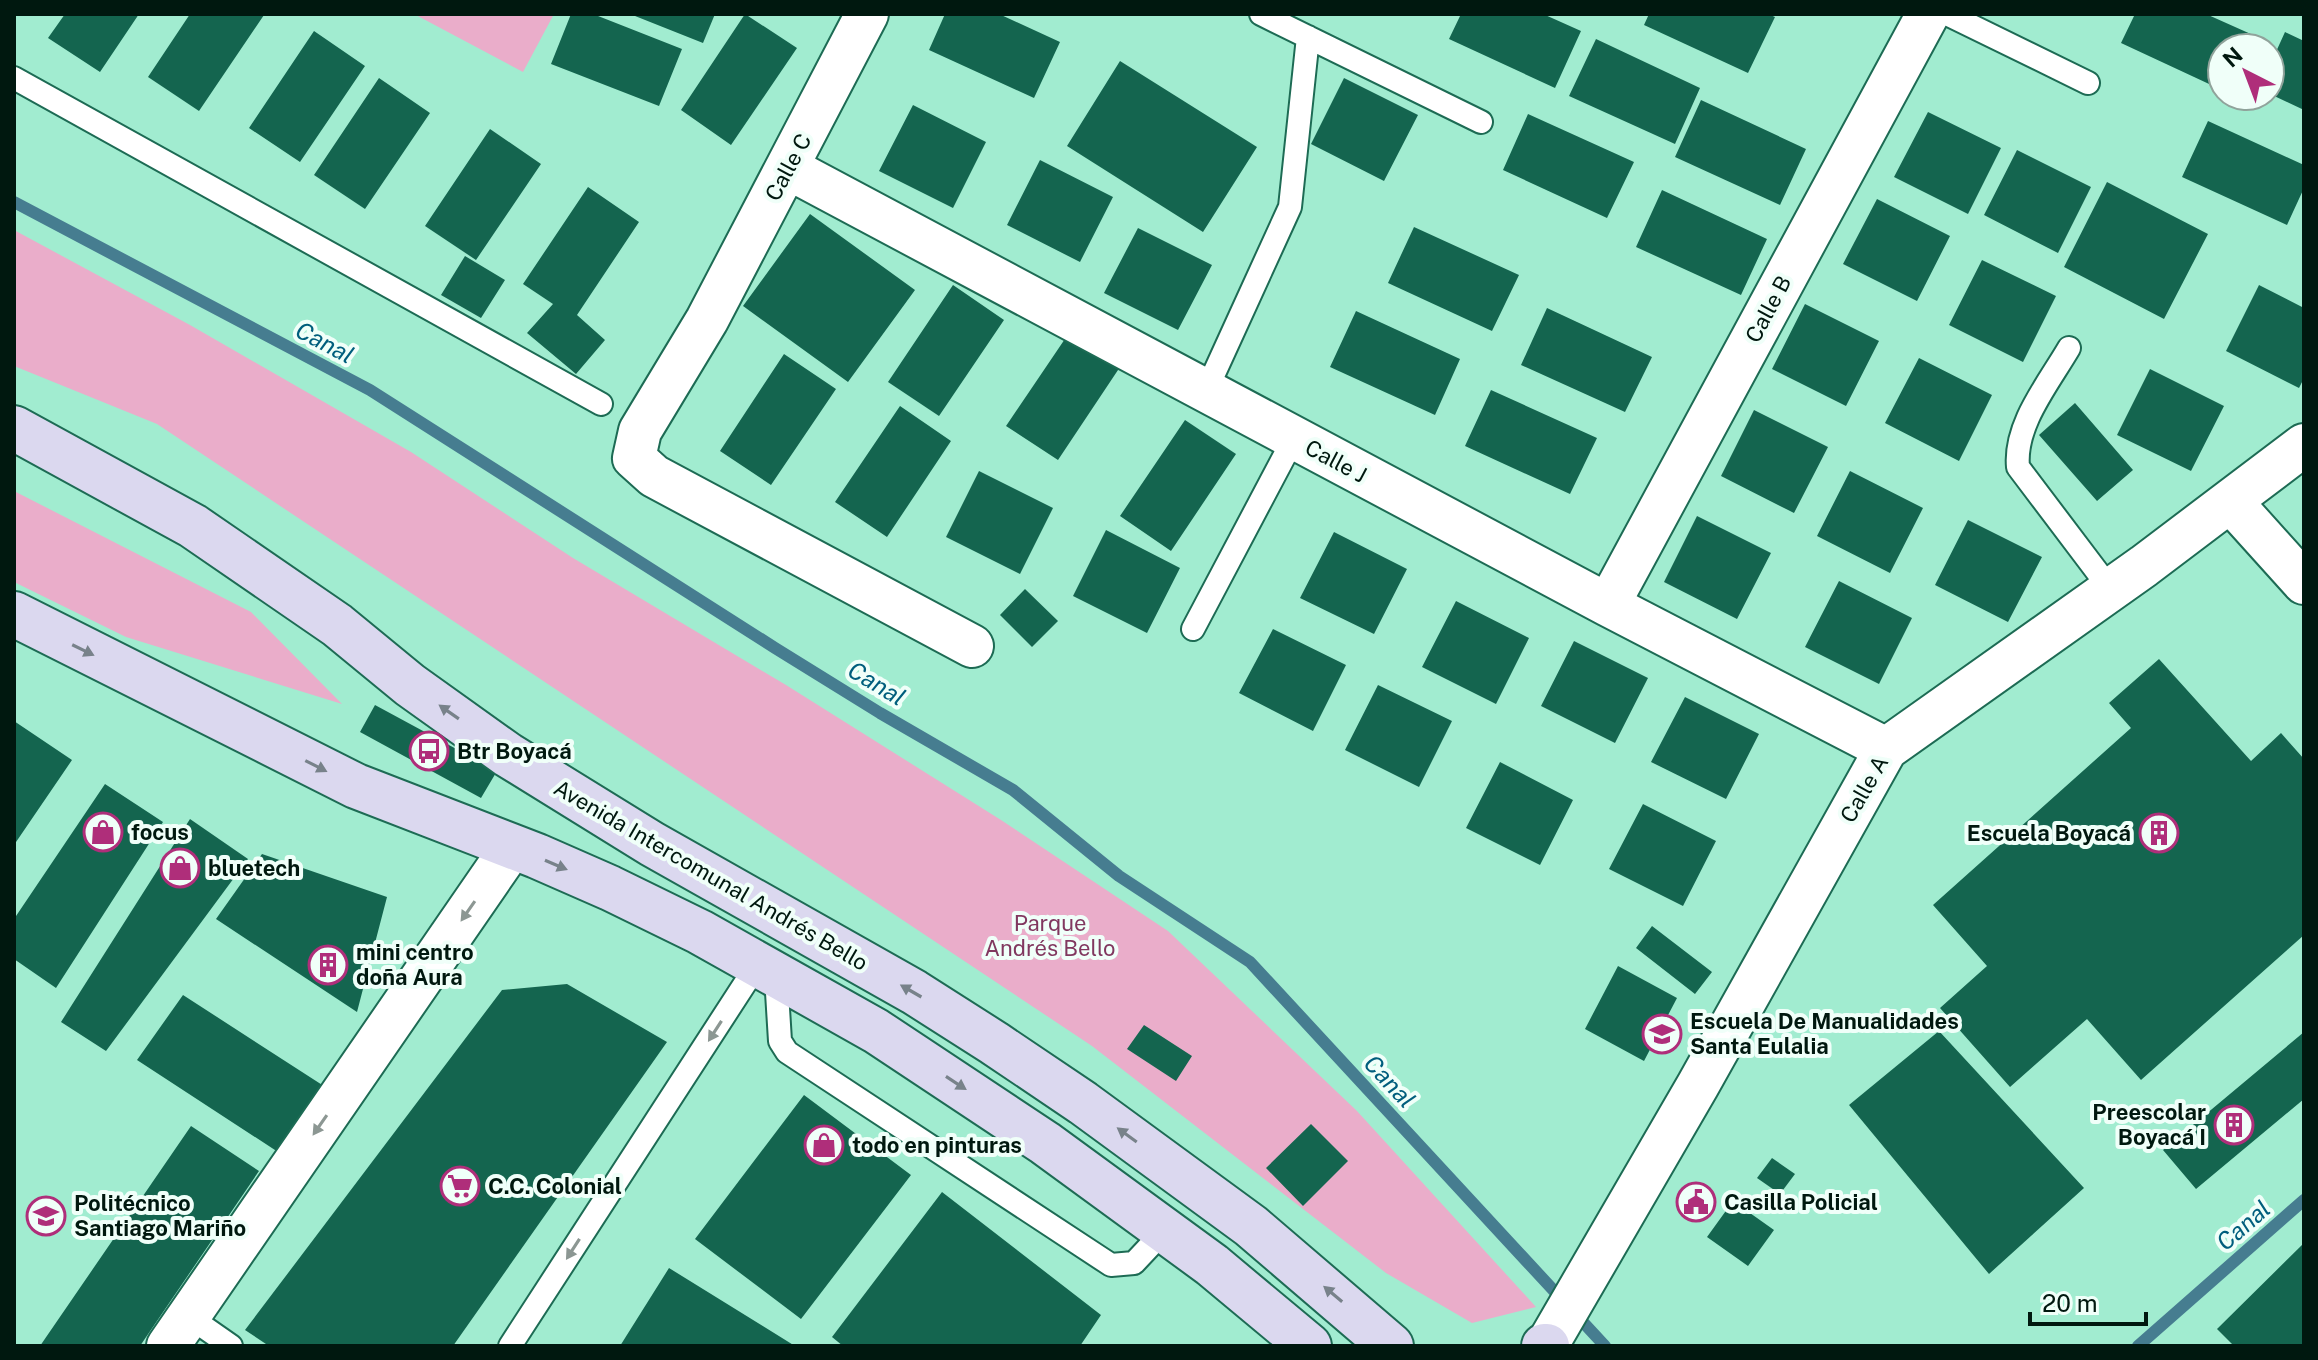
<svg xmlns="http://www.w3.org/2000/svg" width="2318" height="1360" viewBox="0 0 2318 1360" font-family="'Public Sans',sans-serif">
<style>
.green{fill:#eaadca}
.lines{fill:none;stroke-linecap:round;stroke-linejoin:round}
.stream{stroke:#467d90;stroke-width:12}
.building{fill:#14654f}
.lane-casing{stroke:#1d6b54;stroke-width:26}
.street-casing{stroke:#1d6b54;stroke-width:46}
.secondary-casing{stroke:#1d6b54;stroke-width:48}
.lane{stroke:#fff;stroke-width:22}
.street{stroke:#fff;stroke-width:42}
.secondary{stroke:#dbd8ef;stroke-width:44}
.oneway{fill:#78828a}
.oneway2{fill:#8c9793}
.labels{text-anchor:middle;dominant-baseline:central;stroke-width:8;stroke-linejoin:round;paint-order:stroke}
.street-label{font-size:22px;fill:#00180f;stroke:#f0fff9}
.poi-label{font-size:22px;font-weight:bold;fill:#00180f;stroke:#f0fff9;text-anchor:start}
.park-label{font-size:22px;fill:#81375f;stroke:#f0fff9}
.water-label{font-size:24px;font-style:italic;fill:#005e7d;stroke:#f0fff9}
</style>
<rect width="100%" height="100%" fill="#a1ecd0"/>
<!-- green -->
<path class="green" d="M414,14H554L523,72Z
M14,230L190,325L411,452L573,558L786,685L1001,820L1168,931L1357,1111L1536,1307L1472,1323L1386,1273L1092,1046L157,424L14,366Z
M14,491L251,612L342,704L126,637L14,582Z"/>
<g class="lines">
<!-- stream -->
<path class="stream" d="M14,202L370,390L775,648L880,713L1013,790L1119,876L1250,962L1605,1346
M2138,1346L2304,1200"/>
</g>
<!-- building -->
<path class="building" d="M65,14H139L100,72L48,38Z
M190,14L264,15L199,111L148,77Z
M571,14H593L682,49L659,106L551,64Z
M630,14H715L703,43Z
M745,14L797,48L731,145L681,110Z
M945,14H999L1060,42L1034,98L929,50Z
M1461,14H1543L1581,31L1555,88L1449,39Z
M1649,14H1768L1775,17L1748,73L1644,25Z
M2135,14H2206L2253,35L2247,48H2222V90L2121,43Z
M314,31L365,66L300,162L249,128Z
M2285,32L2304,41V110L2270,94V65Z
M1596,39L1700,88L1675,144L1569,96Z
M1120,61L1257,147L1203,232L1067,146Z
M379,78L430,113L365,209L314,175Z
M1344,78L1418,115L1384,181L1311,144Z
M1701,100L1806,149L1780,205L1675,157Z
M913,105L986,142L953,208L879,171Z
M1928,112L2001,148L1968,214L1894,177Z
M1528,114L1634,162L1607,218L1503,170Z
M2208,121L2304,165V188L2287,225L2182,177Z
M490,129L541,164L476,260L425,226Z
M2017,150L2091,187L2058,253L1984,215Z
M1040,160L1113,197L1080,262L1007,225Z
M2107,182L2208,234L2164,319L2064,267Z
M588,187L639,222L577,315L605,340L576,374L527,333L553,304L523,284Z
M1662,190L1767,239L1741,295L1636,247Z
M1877,199L1950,236L1917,301L1843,264Z
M810,214L915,290L848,382L743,306Z
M1414,227L1519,275L1492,331L1388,283Z
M1138,228L1212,265L1178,330L1104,293Z
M465,256L505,280L481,318L441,295Z
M1982,260L2056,296L2023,362L1949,325Z
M953,285L1004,320L939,416L888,382Z
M2259,285L2304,308V378L2299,388L2226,351Z
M1805,304L1879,341L1846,406L1772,369Z
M1547,308L1652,357L1625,412L1521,365Z
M1356,311L1460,359L1435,415L1330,367Z
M1071,330L1122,364L1058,460L1006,426Z
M784,354L836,389L771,485L720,451Z
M1919,358L1992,395L1959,461L1885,423Z
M2150,369L2224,406L2191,471L2117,435Z
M1491,390L1597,438L1570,494L1465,446Z
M2075,403L2133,470L2097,501L2039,435Z
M900,406L951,441L887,537L835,502Z
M1754,410L1828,447L1794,513L1721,476Z
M1185,420L1236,454L1171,551L1120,516Z
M979,471L1053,508L1020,574L946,537Z
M1850,471L1923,508L1890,573L1817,536Z
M1697,516L1771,553L1737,619L1664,582Z
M1968,520L2042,557L2008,622L1935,585Z
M1106,530L1180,568L1147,633L1073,596Z
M1334,532L1407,569L1374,634L1300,598Z
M1839,581L1912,618L1879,684L1805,647Z
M1025,589L1058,621L1032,647L1000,615Z
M1456,601L1529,638L1496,704L1422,667Z
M1273,629L1346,665L1313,731L1239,693Z
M1574,641L1648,678L1615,743L1541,706Z
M2159,659L2251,761L2281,733L2304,759V935L2141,1080L2087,1019L2010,1087L1940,1008L1987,966L1933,905L2131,728L2109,703Z
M1378,685L1452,721L1419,787L1345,750Z
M1685,697L1759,734L1726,799L1651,762Z
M375,705L497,771L481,798L360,732Z
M14,721L72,760L14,845Z
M1500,762L1573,800L1540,865L1466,828Z
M105,784L163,822L56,988L14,959V919Z
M1643,804L1716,841L1683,906L1609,869Z
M190,819L248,859L106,1051L61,1022Z
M262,854L387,897L357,1012L216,919Z
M1652,926L1712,972L1695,994L1636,948Z
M1618,966L1677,998L1644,1061L1585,1029Z
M567,984L667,1042L453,1346H269L245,1330L502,990Z
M183,995L330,1090L278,1152L137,1060Z
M1144,1025L1192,1056L1176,1081L1127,1049Z
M1939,1031L2084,1188L1989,1274L1849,1105Z
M2304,1032V1099L2196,1189L2163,1150Z
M804,1095L911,1175L801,1319L695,1239Z
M1311,1124L1348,1161L1303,1206L1266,1168Z
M191,1126L259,1171L140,1346H40Z
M1772,1158L1795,1174L1780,1194L1757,1178Z
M942,1192L1101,1315L1080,1346H843L832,1337Z
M1733,1201L1774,1230L1748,1266L1707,1237Z
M2304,1243V1346H2234L2217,1329Z
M669,1268L795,1346H620Z"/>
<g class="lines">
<defs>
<path id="lane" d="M1261,14L1481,122
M1947,14L2088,83
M14,78L601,404
M2069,348C2048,384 2014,425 2018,467L2111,590
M1206,391L1290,207L1308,37
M1193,629L1294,438
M776,976L780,1041L787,1052L1111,1265L1134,1263L1165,1230
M188,1316L231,1346
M510,1346L757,965"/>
<path id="street" d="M867,14L707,320L640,431L634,458L654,476L972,646
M788,168L1608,605L1886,749
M2231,502L2304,583
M1608,605L1928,14
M1547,1345L1698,1085L1886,749L2144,566L2304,445
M168,1346L512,847"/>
<path id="secondary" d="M14,428L193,526L337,625L410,685L508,755L652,844L914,992L994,1043L1083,1103L1251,1226L1391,1346
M14,614L356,786L537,856L610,888L700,932L876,1031L1045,1143L1212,1265L1309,1346
M1544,1346H1547"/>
</defs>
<!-- lane casing -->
<use href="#lane" class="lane-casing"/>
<!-- street casing -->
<use href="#street" class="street-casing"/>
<!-- secondary casing -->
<use href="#secondary" class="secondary-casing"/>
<!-- lane -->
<use href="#lane" class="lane"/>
<!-- street -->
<use href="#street" class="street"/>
<!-- secondary -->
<use href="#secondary" class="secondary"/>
</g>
<!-- one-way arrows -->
<defs><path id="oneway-solid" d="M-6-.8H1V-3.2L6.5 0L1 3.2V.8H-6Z" transform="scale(2)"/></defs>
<g class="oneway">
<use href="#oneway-solid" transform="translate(83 650) rotate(26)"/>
<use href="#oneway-solid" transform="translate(449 712) rotate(-145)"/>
<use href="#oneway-solid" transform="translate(316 766) rotate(27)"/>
<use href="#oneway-solid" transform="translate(556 865) rotate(23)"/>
<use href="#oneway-solid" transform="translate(911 991) rotate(-150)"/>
<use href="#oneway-solid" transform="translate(956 1083) rotate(33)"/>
<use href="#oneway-solid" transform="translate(1127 1135) rotate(-144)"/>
<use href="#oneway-solid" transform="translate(1333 1294) rotate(-140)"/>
</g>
<g class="oneway2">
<use href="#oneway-solid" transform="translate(468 911) rotate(125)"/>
<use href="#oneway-solid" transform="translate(715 1031) rotate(123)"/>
<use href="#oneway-solid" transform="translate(320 1125) rotate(125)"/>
<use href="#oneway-solid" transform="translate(573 1249) rotate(123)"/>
</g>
<!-- icons -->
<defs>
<symbol id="bus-ring" viewBox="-11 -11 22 22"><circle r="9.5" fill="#f0fff9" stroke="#af2e7a" stroke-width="1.5"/><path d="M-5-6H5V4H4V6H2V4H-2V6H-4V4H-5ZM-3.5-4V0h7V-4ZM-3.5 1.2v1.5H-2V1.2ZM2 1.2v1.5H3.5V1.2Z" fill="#af2e7a"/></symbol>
<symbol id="shop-ring" viewBox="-11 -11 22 22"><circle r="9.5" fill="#f0fff9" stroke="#af2e7a" stroke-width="1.5"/><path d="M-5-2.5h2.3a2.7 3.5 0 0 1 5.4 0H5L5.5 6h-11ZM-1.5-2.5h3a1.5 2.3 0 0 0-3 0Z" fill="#af2e7a"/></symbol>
<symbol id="building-ring" viewBox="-11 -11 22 22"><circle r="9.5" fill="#f0fff9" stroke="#af2e7a" stroke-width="1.5"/><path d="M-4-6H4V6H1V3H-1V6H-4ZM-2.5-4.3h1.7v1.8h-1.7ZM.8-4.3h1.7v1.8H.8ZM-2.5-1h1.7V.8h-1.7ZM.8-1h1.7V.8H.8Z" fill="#af2e7a"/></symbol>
<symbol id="school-ring" viewBox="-11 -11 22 22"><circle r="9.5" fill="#f0fff9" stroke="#af2e7a" stroke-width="1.5"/><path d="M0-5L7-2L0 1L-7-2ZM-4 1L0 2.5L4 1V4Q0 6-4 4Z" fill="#af2e7a"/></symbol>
<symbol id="supermarket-ring" viewBox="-11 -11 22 22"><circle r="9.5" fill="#f0fff9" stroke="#af2e7a" stroke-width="1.5"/><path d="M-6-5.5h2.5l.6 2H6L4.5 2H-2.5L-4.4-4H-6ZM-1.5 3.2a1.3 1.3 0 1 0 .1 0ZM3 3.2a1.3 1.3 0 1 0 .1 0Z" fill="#af2e7a"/></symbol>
<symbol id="civic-ring" viewBox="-11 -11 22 22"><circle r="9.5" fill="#f0fff9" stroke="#af2e7a" stroke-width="1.5"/><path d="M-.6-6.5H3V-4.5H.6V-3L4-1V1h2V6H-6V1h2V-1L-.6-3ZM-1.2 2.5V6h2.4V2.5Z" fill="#af2e7a"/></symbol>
<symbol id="university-ring" viewBox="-11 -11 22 22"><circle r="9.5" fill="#f0fff9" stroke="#af2e7a" stroke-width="1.5"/><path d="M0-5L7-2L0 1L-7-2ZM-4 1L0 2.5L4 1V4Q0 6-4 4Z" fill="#af2e7a"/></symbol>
</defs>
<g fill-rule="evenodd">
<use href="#bus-ring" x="407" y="729" width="44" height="44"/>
<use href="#shop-ring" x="81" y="810" width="44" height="44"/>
<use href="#building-ring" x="2137" y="811" width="44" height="44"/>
<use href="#shop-ring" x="158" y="846" width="44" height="44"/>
<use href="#building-ring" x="306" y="943" width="44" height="44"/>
<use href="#school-ring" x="1640" y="1012" width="44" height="44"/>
<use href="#building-ring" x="2212" y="1103" width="44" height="44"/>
<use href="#shop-ring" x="802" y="1123" width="44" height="44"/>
<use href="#supermarket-ring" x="438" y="1164" width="44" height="44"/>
<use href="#civic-ring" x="1674" y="1180" width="44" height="44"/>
<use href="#university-ring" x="24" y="1194" width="44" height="44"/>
</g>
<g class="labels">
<!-- street labels -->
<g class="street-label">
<text transform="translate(788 167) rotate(-62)">Calle C</text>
<text transform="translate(1768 309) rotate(-62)">Calle B</text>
<text transform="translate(1336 461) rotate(28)">Calle J</text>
<text transform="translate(1864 789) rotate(-60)">Calle A</text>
<text transform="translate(711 875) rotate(30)">Avenida Intercomunal Andrés Bello</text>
</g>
<!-- poi labels -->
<g class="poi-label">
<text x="457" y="751">Btr Boyacá</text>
<text x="131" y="832">focus</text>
<text x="2131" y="833" text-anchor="end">Escuela Boyacá</text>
<text x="208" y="868">bluetech</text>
<text x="356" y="952">mini centro<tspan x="356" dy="25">doña Aura</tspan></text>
<text x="1690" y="1021">Escuela De Manualidades<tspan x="1690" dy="25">Santa Eulalia</tspan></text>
<text x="2206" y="1112" text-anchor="end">Preescolar<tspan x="2206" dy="25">Boyacá I</tspan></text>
<text x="852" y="1145">todo en pinturas</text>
<text x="488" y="1186">C.C. Colonial</text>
<text x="1724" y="1202">Casilla Policial</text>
<text x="74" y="1203">Politécnico<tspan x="74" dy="25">Santiago Mariño</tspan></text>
</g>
<!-- park labels -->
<g class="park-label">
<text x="1050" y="923">Parque<tspan x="1050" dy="25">Andrés Bello</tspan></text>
</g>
<!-- water labels -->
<g class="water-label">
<text transform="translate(325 342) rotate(28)">Canal</text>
<text transform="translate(877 683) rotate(31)">Canal</text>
<text transform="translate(1390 1081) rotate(47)">Canal</text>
<text transform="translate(2243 1225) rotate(-41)">Canal</text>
</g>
</g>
<!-- border -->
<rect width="2318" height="1360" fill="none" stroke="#00180f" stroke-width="32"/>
<!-- north arrow -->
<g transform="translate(2246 72) rotate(318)"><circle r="38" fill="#f0fff9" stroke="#90a39b" stroke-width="2"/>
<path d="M0-6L14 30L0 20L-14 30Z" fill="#af2e7a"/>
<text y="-12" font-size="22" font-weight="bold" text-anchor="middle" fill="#00180f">N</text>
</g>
<!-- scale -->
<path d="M2030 1312v12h116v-12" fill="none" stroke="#00180f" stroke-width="4"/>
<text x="2042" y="1312" font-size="24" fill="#00180f" stroke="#f0fff9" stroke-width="6" paint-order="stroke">20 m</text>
</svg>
